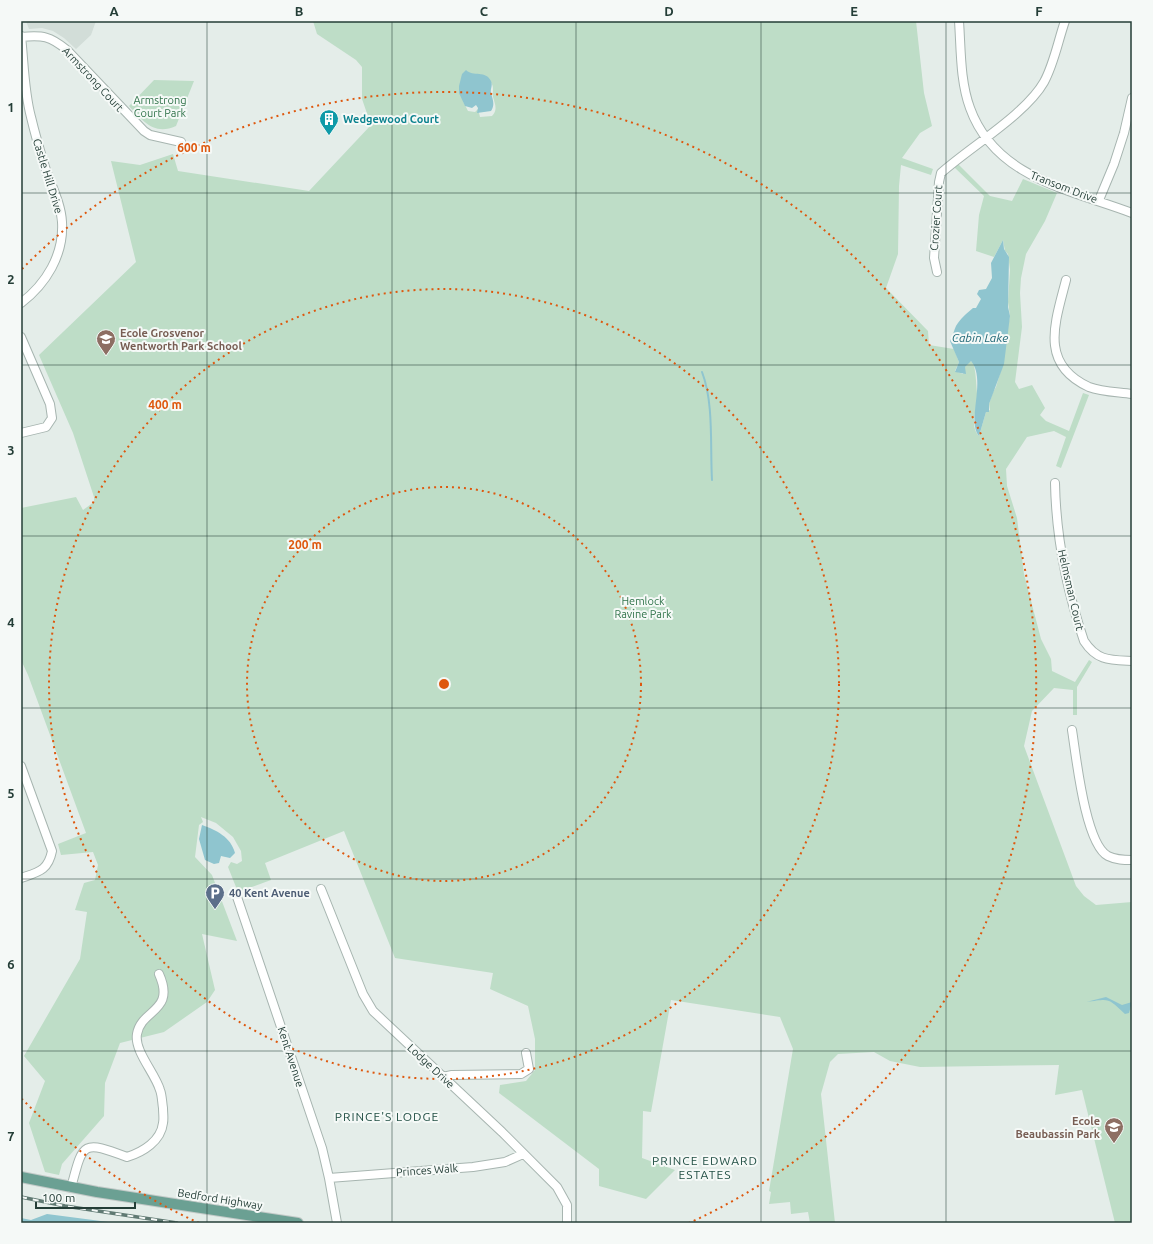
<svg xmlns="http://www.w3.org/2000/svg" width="1153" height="1244" viewBox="0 0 1153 1244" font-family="Ubuntu,sans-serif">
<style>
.built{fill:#d2ddd8}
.green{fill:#beddc7;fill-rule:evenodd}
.water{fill:#8fc5cf}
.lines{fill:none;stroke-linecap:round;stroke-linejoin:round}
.stream{stroke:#8fc5cf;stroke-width:2}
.minor-casing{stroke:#a7b5b0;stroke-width:10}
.major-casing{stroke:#c2c9c7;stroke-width:12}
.minor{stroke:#fff;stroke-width:8}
.major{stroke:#6ba093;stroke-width:10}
.rail-casing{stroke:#5f7972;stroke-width:3.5}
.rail{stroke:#f5f9f7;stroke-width:2;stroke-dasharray:6;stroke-linecap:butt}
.grid{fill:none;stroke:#243e37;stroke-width:1;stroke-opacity:0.55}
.ring{fill:none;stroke:#de580e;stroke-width:2;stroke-dasharray:2 4}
.labels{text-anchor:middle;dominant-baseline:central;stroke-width:4;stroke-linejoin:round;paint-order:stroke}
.street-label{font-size:11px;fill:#243e37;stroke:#f5f9f7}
.park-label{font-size:11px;fill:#30734a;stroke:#f5f9f7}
.culture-label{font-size:11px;font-weight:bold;fill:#0d838f;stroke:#f5f9f7;text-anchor:start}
.education-label{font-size:11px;font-weight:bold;fill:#785e54;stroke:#f5f9f7;text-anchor:start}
.service-label{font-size:11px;font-weight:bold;fill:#4e5e75;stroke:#f5f9f7;text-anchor:start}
.water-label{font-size:12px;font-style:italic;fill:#216877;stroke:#f5f9f7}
.neighbourhood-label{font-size:12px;letter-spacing:1px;fill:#214f44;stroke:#f5f9f7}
.centre{fill:#de580e;stroke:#f5f9f7;stroke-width:2}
.ring-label{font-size:12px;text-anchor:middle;font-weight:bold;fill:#de580e;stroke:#f5f9f7;stroke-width:4;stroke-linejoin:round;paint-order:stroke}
.neatline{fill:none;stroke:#243e37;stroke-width:1.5}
.grid-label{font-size:13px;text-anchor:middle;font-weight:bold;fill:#243e37}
</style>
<rect width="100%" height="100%" fill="#e4ede9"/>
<!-- built -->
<path class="built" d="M26,21H96L91,35L76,49L64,38L53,31L42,28L29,29Z"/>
<!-- green -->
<path class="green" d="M313,21H916L924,93L932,126L920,133L902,158L933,169L931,175L901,165L899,186L898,254L886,288L928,331L929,345L954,349L959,362L955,371L963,374L965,367L970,361L973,362C976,372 976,382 977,393C979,406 968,425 979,436L986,412L990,410L989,404L993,392L996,387L1004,360V347L1010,316L1008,302L1010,270L1008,254L1005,251L1003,240L994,257L976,251L979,215L984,196L954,167L958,164L990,196L1012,201L1023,179L1057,193L1045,221L1026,254L1021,278L1020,293L1022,327L1015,382L1019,389L1032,385L1045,408L1040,415L1046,421L1069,431L1083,393L1089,395L1061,468L1056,466L1066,437L1054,431L1027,437L1006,469L1007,486L1017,518L1024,574L1041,639L1051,659L1052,671L1075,682L1089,660L1092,662L1077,687V715H1073V690L1054,688L1032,711L1024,746L1076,886L1084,896L1096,905L1132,902V1223H1115L1082,1090L1055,1095L1059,1065L920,1067L890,1061L874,1052L838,1054L830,1062L821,1094L835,1223H810L808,1212L791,1214L790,1202L769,1204L771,1192L769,1191L793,1049L780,1017L671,1000L651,1112L643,1111L642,1158L675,1170L646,1199L599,1186V1169L499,1093L500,1085L526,1081L535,1070V1039L528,1006L490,989L493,973L395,958L344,831L265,863L271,880L238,892L228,867L231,862L237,864L242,861L241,851L233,837L216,823L201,817L203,822L199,825L195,857L212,875L237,941L202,934L215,990L207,1002L164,1032L120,1043L105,1083L104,1116L62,1164L59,1175L45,1172L29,1123L45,1081L24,1056L80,959L87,912L75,910L84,883L95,880L98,865L93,852L61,855L58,844L86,833L28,675L21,660V508L76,497L83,510L94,502V497L73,433L39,355L136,262L111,161L140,165L173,154L178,171L309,191L371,125L362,99V67L356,60L317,34ZM490,81C495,87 492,91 493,97C495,104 498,110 492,116L480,117L478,109L475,112L468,111L463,101Z
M154,80L194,81L176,126C154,136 143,121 129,106Z"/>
<!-- water -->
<path class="water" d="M466,70C473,77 486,70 491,81C493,86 490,89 491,93C493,100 495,105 491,111L477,113L478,108L476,105L472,108L465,106L459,93V86L462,74Z
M1003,240L1004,249L1009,257L1008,307L1010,316L1004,364L989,404V412H986L979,436C966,421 987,380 971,361L965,367L966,374L955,372L959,362L950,341C953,336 954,330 956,326C960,319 967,313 973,308H976L981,299L977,294L979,290L986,289L992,278L991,263Z
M202,825C216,830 231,837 235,853L230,858L221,856L219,863L214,864L205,860L199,839Z
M1106,997L1122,1005L1132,1002L1129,1013L1125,1014C1107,997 1110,999 1086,1002Z
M47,1214L116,1223H21V1218L31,1220Z"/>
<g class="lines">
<!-- stream -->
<path class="stream" d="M702,372C714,403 710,446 712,480"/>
<defs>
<path id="minor" d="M959,21C961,49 960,81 970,108C995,178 1071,190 1132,213
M21,36C24,63 24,91 31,117C35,134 40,151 45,167C51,185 61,203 62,222C64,255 46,284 21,303
M21,37C43,35 50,36 67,50L144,131L150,135L181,142
M1099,200L1114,164L1124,133L1132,98
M937,272L934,258L939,182L941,173C970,147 1026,114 1044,82C1054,64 1058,41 1065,21
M1066,280C1055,323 1039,364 1089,387C1102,392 1119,392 1132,394
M21,337L50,404L52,418L46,427L21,433
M1055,483C1056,536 1067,591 1084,641C1097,661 1110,660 1132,661
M1072,730C1076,755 1085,844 1108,856C1116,860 1124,860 1132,860
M21,766L52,851C48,871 38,872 21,878
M321,889L363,994L373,1011L502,1132L557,1187L567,1205V1223
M236,894L322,1148L329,1178L337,1223
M443,1077L452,1075L521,1074L529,1069L526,1053
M329,1178L473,1167L505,1162L523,1154
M71,1188C83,1142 82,1140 127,1157C143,1152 161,1141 163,1123C164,1119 163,1113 163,1108C162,1102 162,1095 160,1090C155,1073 134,1051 137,1034C141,1009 176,1012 159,974"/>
<path id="major" d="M21,1177L97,1192L298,1223"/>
</defs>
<!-- minor casing -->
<use href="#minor" class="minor-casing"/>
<!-- major casing -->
<use href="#major" class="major-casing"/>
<!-- minor -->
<use href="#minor" class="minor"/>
<!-- major -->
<use href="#major" class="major"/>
<defs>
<path id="rail" d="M21,1197L65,1206L177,1223"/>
</defs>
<!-- rail casing -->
<use href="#rail" class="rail-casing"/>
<!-- rail -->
<use href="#rail" class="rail"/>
</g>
<!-- grid -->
<path class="grid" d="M207,21V1223M392,21V1223M576,21V1223M761,21V1223M946,21V1223M21,193H1132M21,365H1132M21,536H1132M21,708H1132M21,879H1132M21,1051H1132"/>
<!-- distance rings -->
<g class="ring">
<circle cx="444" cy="684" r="197"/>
<circle cx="444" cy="684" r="395"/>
<path d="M199 1223A592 592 0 0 1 22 1099M22 269A592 592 0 1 1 689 1223"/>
</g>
<!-- icons -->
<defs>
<symbol id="building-pin" viewBox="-11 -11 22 30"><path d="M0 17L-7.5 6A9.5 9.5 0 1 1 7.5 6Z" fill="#0f9aa8" stroke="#f5f9f7"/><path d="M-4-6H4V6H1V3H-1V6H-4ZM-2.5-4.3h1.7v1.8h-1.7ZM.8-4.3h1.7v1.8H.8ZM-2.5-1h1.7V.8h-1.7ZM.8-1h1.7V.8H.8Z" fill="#fff"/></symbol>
<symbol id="school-pin" viewBox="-11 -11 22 30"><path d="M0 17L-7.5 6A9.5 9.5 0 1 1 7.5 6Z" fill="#8d6e63" stroke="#f5f9f7"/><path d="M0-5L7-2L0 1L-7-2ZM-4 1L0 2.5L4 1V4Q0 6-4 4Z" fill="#fff"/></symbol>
<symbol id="parking-pin" viewBox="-11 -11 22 30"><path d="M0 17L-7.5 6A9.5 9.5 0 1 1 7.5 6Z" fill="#5c6f8a" stroke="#f5f9f7"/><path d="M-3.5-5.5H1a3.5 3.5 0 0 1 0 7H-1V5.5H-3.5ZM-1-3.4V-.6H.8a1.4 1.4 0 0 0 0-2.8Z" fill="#fff"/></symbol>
</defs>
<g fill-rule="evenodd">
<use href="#building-pin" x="318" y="108" width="22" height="30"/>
<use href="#school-pin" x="95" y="328" width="22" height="30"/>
<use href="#parking-pin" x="204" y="882" width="22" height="30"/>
<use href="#school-pin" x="1103" y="1116" width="22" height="30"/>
</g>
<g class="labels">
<!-- street labels -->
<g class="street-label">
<text transform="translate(93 79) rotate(47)">Armstrong Court</text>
<text transform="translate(48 176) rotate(73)">Castle Hill Drive</text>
<text transform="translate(1064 187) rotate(21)">Transom Drive</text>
<text transform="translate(936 218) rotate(-86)">Crozier Court</text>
<text transform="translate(1071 590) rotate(77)">Helmsman Court</text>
<text transform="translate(291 1057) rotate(72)">Kent Avenue</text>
<text transform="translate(431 1066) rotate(43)">Lodge Drive</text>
<text transform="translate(427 1170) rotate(-4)">Princes Walk</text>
<text transform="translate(220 1199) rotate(9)">Bedford Highway</text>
</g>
<!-- park labels -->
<g class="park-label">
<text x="160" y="100">Armstrong<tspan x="160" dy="13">Court Park</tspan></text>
<text x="643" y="601">Hemlock<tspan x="643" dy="13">Ravine Park</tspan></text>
</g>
<!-- culture labels -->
<g class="culture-label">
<text x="343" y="119">Wedgewood Court</text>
</g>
<!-- education labels -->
<g class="education-label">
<text x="120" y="333">Ecole Grosvenor<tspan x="120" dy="13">Wentworth Park School</tspan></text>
<text x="1100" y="1121" text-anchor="end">Ecole<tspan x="1100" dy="13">Beaubassin Park</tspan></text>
</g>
<!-- service labels -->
<g class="service-label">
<text x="229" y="893">40 Kent Avenue</text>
</g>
<!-- water labels -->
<g class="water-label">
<text x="980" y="337">Cabin Lake</text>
</g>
<!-- neighbourhood labels -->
<g class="neighbourhood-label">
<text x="387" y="1116">PRINCE'S LODGE</text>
<text x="705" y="1160">PRINCE EDWARD<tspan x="705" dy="14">ESTATES</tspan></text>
</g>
</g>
<circle cx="444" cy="684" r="6" class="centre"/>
<g class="ring-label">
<text x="194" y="152">600 m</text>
<text x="165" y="409">400 m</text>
<text x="305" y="549">200 m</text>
</g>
<!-- border -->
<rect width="1153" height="1244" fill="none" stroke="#f5f9f7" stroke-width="44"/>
<!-- scale -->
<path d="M36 1202v6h99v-6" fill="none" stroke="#243e37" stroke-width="2"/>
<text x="42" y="1202" font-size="12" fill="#243e37" stroke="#f5f9f7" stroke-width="3" paint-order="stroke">100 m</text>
<rect x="22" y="22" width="1109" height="1200" class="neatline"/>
<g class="grid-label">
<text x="114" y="16">A</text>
<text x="299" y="16">B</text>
<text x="484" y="16">C</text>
<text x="669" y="16">D</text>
<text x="854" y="16">E</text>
<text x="1039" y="16">F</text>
<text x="11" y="112">1</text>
<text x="11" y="284">2</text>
<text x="11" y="455">3</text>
<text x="11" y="627">4</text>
<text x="11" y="798">5</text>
<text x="11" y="969">6</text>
<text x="11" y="1141">7</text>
</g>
</svg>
